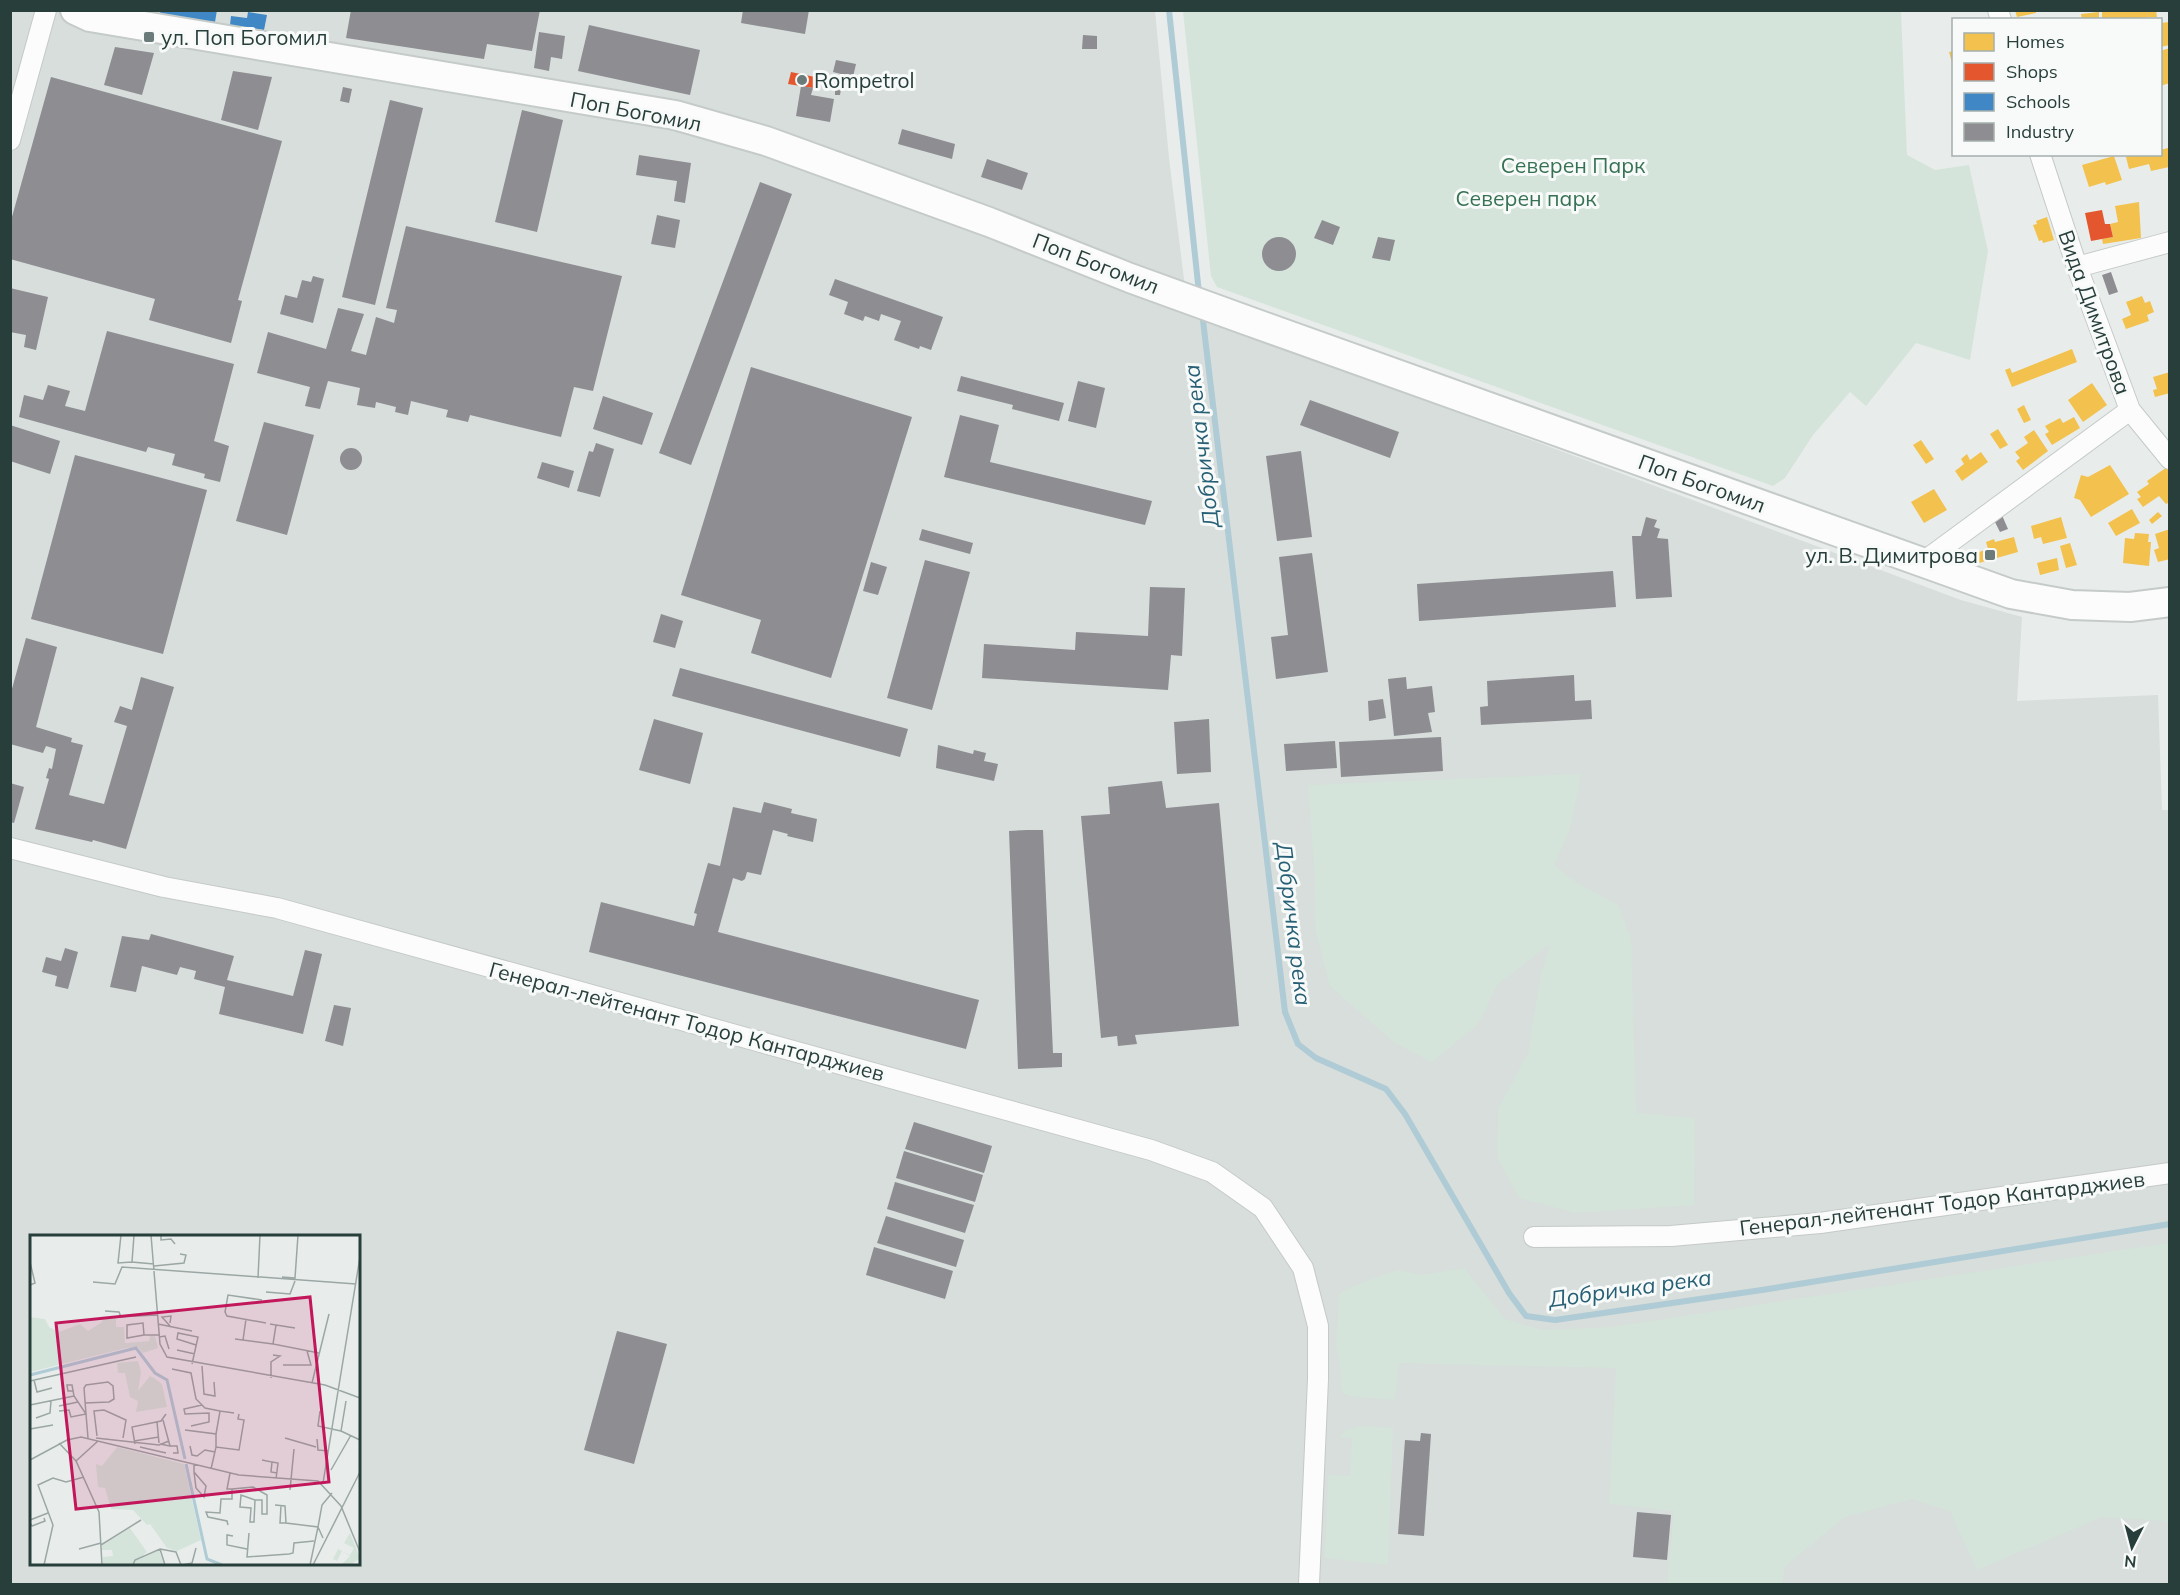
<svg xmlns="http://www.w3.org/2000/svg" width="2180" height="1595" viewBox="0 0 2180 1595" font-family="Mulish,sans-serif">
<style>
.built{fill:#d7dedb;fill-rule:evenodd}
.green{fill:#d4e4da}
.homes{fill:#f2c14e}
.shops{fill:#e4572e}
.schools{fill:#3f88c5}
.industry{fill:#8d8d92}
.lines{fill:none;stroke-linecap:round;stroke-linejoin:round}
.stream{stroke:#afcbd5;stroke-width:6}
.street-casing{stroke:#c5cac8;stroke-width:22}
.secondary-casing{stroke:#c5cbc9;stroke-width:32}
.street{stroke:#fcfcfc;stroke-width:20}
.secondary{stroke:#fcfcfc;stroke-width:28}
.poi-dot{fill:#6b7b79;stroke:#f7faf9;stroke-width:2}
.labels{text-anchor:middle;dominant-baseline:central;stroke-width:6;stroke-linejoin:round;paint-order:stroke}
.poi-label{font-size:21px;fill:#273e3b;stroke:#f7faf9;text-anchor:start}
.street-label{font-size:21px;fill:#273e3b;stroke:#f7faf9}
.park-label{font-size:21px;fill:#367154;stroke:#f7faf9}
.water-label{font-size:22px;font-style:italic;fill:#275f75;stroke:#f7faf9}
.inset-river{fill:none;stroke:#afcbd5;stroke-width:3}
.inset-road{fill:none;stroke:#9ba7a5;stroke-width:1.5}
.view{fill:#c2185b;fill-opacity:0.15;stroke:#c2185b;stroke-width:3}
.inset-edge{fill:none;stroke:#273e3b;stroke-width:3}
</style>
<rect width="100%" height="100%" fill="#e8edeb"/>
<!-- built -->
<path class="built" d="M11,11H1155L1169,158L1188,312L1961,600L2022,617L2017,701L2158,695L2162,810H2170L2169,1584H11ZM32,1236H358V1564H32Z"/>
<!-- green -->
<path class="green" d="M1183,11H1901L1907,155L1935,170L1969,165L1988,251L1970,360L1916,343L1866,406L1850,392L1813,435L1785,478L1773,486L1217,287L1211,276Z
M1581,774L1570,829L1554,865L1575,882L1618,905L1631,938L1636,1113L1695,1118L1694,1205L1576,1213L1519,1198L1497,1157L1498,1109L1528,1053L1541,974L1551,943L1497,985L1478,1024L1432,1062L1395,1043L1330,986L1315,928L1314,863L1308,785Z
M2169,1243V1524L2165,1521L2102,1517L1977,1570L1950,1511L1912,1499L1845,1517L1785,1566L1782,1584H1667L1674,1511L1609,1504L1616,1368L1399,1363L1395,1400L1349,1396L1344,1394L1341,1388L1340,1360L1336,1347L1339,1294L1351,1287L1397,1270L1422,1275L1464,1268L1505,1319L1542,1330L1611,1327Z
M1360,1426L1393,1428L1388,1565L1325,1558L1328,1475L1350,1476L1352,1438L1340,1437L1344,1431Z"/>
<!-- homes -->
<path class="homes" d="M2015,10H2036V13L2017,17Z
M2156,10L2157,17L2102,20V11Z
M2099,12V20H2082L2081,14Z
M2170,22V45L2160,47V23Z
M2170,48V83L2160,86V51Z
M1954,51V66H1953L1949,52Z
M2168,148L2169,167L2151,171L2149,164L2129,169L2126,157L2138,154H2160V150Z
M2114,156L2122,180L2106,185L2105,182L2089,187L2082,165Z
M2139,202L2141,238L2103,244L2102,239L2113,237L2110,224L2118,222L2115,206Z
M2047,217L2054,240L2043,243L2042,240L2039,241L2033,225L2037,224L2036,221Z
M2142,296L2145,303L2150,301L2154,312L2147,315L2149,321L2126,329L2122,319L2131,315L2126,302Z
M2072,349L2077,362L2012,387L2005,370L2010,368L2012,373Z
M2170,372V393L2155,397L2153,390L2157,389L2153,377Z
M2092,383L2107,405L2083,422L2068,400Z
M2024,405L2031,420L2024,423L2017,409Z
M2074,417L2080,428L2052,445L2045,434L2049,432L2045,426L2060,418L2063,423Z
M1998,429L2008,445L2000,449L1990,434Z
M2034,430L2048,451L2023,470L2016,461L2020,458L2015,452L2028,443L2024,437Z
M1921,440L1934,459L1926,464L1913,445Z
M1981,452L1988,462L1962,481L1955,471L1964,464L1961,459L1967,454L1970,460Z
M2110,465L2129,494L2091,517L2080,500L2074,498L2081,475L2088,477Z
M2170,465V502L2166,504L2159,496L2143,507L2137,499L2141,497L2137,492L2149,484L2147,481Z
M1934,489L1947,510L1924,523L1911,502Z
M2132,509L2140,523L2116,536L2108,523Z
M2158,512L2162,516L2152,524L2149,520Z
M2061,517L2067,538L2043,544L2041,537L2034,539L2031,526Z
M2170,529V559L2158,562L2154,550L2159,548L2155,534Z
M2135,533L2149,534L2148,542H2151L2149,566L2123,563L2125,538L2134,539Z
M2014,537L2018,552L1979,563L1976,553L1988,549L1986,542L1994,539L1995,542Z
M2070,543L2077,565L2066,568L2060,546Z
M2057,558L2059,570L2040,575L2037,563Z"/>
<!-- shops -->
<path class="shops" d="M791,72L815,77L813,88L788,84Z
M2102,210L2105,224H2110L2113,237L2091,241L2085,213Z"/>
<!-- schools -->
<path class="schools" d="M160,10H217L215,22L160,15Z
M248,12L267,15L264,30L230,25L231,16L247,18Z"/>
<!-- industry -->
<path class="industry" d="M351,10H540L532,51L487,44L484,59L346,38Z
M743,10H809L805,34L741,23Z
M589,25L700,50L690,95L578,71Z
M539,32L565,36L562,59L551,57L549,71L534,68Z
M1083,35L1097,36V49H1082Z
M115,47L154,53L142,95L104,85Z
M836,60L856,64L853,77L833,72Z
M233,71L272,77L258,130L221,120Z
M51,77L282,141L238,300L242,301L231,343L149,320L155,299L10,259V224Z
M801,86L813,88L811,95L834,99L830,122L796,116Z
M343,87L352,89L349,103L340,101Z
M835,89H841L840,95H835Z
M390,100L423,108L375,305L342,297Z
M522,110L563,120L537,232L495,222Z
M902,129L955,144L952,159L898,144Z
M639,155L691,163L685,203L674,201L677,181L636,175Z
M987,159L1028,173L1022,190L981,177Z
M760,182L792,194L691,465L659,453Z
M657,215L680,220L675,248L651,244Z
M1322,220L1340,227L1333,245L1314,238Z
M406,226L622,276L593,391L574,387L561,437L470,415L468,422L446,417L448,410L411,401L408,415L395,412L396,407L376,402L375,408L357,405L360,388L328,381L320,409L305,406L310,387L257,373L268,332L326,349L338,308L364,314L351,351L366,355L376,317L394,323L397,310L386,308Z
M1262 254a17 17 0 1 1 34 0a17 17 0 1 1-34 0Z
M1378,237L1395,240L1390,261L1372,258Z
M2111,272L2118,292L2109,295L2102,275Z
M313,276L324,279L313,323L280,314L285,295L297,298L302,280L311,282Z
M835,279L943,317L931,350L920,346L919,349L894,340L901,321L881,314L879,321L865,316L863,321L844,314L848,302L829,295Z
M10,288L48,297L36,350L24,347L26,335L10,332Z
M107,331L234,364L214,441L229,446L220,482L204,478L205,474L172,465L175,454L148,447L146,452L19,417L24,395L43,400L48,385L70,391L65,406L85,411Z
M751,367L912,417L831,678L751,653L761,620L681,595Z
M961,376L1064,403L1059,421L1012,409L1013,405L957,391Z
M1078,381L1105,388L1096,428L1068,421Z
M603,396L653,413L642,445L593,429Z
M1310,400L1399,432L1390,458L1300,425Z
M960,415L999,425L990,462L1152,501L1145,525L944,477Z
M264,422L314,435L287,535L236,521Z
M10,425L60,441L50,474L10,461Z
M596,443L614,449L600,497L577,491L589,451L593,452Z
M340 459a11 11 0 1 1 22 0a11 11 0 1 1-22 0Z
M1301,451L1312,537L1277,541L1266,456Z
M75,455L207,490L163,654L31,619Z
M542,462L574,471L569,488L537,478Z
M2001,513L2008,529L2000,532L1993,518Z
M1646,517L1657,520L1654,527L1660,529L1657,538L1668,539L1672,597L1636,599L1632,536H1641Z
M922,529L973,543L970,554L919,540Z
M1312,553L1328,672L1276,679L1271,637L1288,635L1279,557Z
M925,560L970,572L932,710L887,698Z
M871,562L887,567L878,595L863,591Z
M1613,571L1616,607L1419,621L1417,584Z
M1150,587L1185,588L1182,656L1171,655L1168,690L982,678L984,644L1075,650L1076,632L1148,636Z
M661,614L683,621L675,648L653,642Z
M26,638L57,647L36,727L72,738L71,742L83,745L69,795L104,804L127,726L114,722L120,706L132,710L141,677L174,687L126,849L93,840L92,842L35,829L49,779L46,778L49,768L52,769L56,749L46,746L43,753L10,744V696Z
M680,668L908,729L900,757L672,696Z
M1574,675L1575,701L1591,700L1592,719L1481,725L1480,707L1488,706L1487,681Z
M1406,677L1407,689L1432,686L1435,712L1428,713L1432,732L1394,736L1388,679Z
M1383,699L1386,718L1369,721L1368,701Z
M654,719L703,733L690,784L639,770Z
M1209,719L1211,772L1177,774L1174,722Z
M1441,737L1443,771L1341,777L1339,742Z
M1335,741L1337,768L1286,771L1284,744Z
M938,745L973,754L974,750L986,753L984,761L998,764L994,781L936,768Z
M1162,781L1166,808L1219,803L1239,1026L1135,1035L1137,1044L1118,1046L1117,1036L1101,1038L1081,816L1110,814L1108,787Z
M10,783L24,787L14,823L10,822Z
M764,802L792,809L791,813L817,819L813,842L787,836L788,834L773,830L761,875L747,872L745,879L742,881L733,878L718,932L979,1000L966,1049L589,952L601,902L694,926L697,914L694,913L708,863L720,866L733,807L761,813Z
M1027,830H1043L1053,1053H1062V1067L1018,1069L1009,831Z
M151,934L234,956L227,980L293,996L305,950L322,954L303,1034L219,1014L225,987L194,979L196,971L180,967L177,975L142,966L136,992L110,987L122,936L149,940Z
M65,948L78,952L68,989L55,986L57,976L42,972L46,957L61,961Z
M334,1005L351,1008L343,1046L325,1041Z
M914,1122L992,1146L984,1173L905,1149Z
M904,1151L983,1175L975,1202L896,1178Z
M895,1182L974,1205L965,1233L887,1209Z
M886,1216L964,1240L956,1267L877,1243Z
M874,1247L953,1271L945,1299L866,1275Z
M617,1331L667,1344L634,1464L584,1450Z
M1421,1433L1431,1434L1424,1536L1398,1534L1405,1440L1420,1441Z
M1637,1512L1671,1515L1667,1560L1633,1557Z"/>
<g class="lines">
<!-- stream -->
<path class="stream" d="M1169,10L1199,293
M1202,312L1285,1012L1298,1044L1316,1058L1386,1089L1405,1114L1509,1293L1526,1316L1555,1320L1762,1290L2170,1224"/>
<defs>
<path id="street" d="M1998,10L2001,20
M10,140L46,10
M2040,154L2077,267L2130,410L2170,459
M2077,267L2170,242
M1923,562L2130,410
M10,848L164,887L277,908L1151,1150L1212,1172L1263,1208L1303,1268L1318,1326V1379L1309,1584
M1534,1237L1671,1236L1820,1223L2170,1173"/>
<path id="secondary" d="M75,10L90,17L675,115L766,141L989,222L1130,278L1243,319L2011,594L2072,605L2130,607L2170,602"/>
</defs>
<!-- street casing -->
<use href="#street" class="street-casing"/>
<!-- secondary casing -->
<use href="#secondary" class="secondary-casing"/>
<!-- street -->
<use href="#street" class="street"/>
<!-- secondary -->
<use href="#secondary" class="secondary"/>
</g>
<!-- markers -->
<g class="poi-dot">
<rect x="143" y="31" width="12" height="12" rx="3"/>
<circle cx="802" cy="80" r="6"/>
<rect x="1984" y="549" width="12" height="12" rx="3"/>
</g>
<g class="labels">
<!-- poi labels -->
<g class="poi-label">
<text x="161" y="37">ул. Поп Богомил</text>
<text x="814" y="80">Rompetrol</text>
<text x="1978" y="555" text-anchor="end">ул. В. Димитрова</text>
</g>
<!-- street labels -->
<g class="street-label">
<text transform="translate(636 111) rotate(11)">Поп Богомил</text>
<text transform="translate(1096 263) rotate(21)">Поп Богомил</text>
<text transform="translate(2095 312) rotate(70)">Вида Димитрова</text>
<text transform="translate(1702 483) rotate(20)">Поп Богомил</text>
<text transform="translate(687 1021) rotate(15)">Генерал-лейтенант Тодор Кантарджиев</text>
<text transform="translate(1942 1203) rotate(-7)">Генерал-лейтенант Тодор Кантарджиев</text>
</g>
<!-- park labels -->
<g class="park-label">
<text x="1573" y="165">Северен Парк</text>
<text x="1526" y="198">Северен парк</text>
</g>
<!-- water labels -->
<g class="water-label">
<text transform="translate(1201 446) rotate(-97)">Добричка река</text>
<text transform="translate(1294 924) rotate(83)">Добричка река</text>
<text transform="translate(1630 1288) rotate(-8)">Добричка река</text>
</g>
</g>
<!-- overview -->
<g transform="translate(30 1235)">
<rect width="330" height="330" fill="#e8edeb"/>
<path d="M0,82L15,84L19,92L29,97L50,89L58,96L72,87L73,82H86V92H94L95,108L119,106L120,101H125L128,113L113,118L108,112L96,113L0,137ZM108,126L111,137L108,156L120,141L124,143L132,149L137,172L106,177L108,166L100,162L95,138H88L87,128ZM87,212L154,229L171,305L147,316L137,313L120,289L117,290L103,275L81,274L75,253L68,252L66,229L72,231ZM100,293L117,317L102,330H73V322L83,321L82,315H72V311ZM320,298L330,323L320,330H311L320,321L312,316L307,326L303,324L308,314L320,320L324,313L314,308ZM129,315L134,330H104L107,325Z" fill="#d4e4da"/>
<path class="inset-river" d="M0,140L106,113L125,138L137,145L155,224M156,229L177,324L192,330"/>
<path class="inset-road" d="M91,0L88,28L102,27M104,0L102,27L124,29M121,0L130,109L137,122L295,150L330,163M131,0V5L141,4L145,9M0,27L5,48L0,50M124,31L154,28L156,20L150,19M252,42L265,43L268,0M228,43L230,0M63,47L85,49L92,32L326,49M236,57L260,59L265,46M232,65L198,60L195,77L197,81L236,88M75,76L89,77L91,82M86,82L128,80M140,88L141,81L132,82L140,91M128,89L162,96M240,89L246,90L243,109L289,118M246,90L265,93M114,100L97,103V90L113,88L114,100H129M129,102L135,101L139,114M205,104L243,109M213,105L216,84M147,115L165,119M162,129L168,102L148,98L147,104L166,110M253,130H281L277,116M172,131L174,159L185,161L184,147M142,134L161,138L166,164L175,173L190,176M241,143V127L250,121L243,120M4,145L7,157L22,153M0,146L106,122M282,148L299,79M55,168L79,167L84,164L83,151L78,147L56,150L54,153L56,179L58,203M0,170L44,161M29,171L48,167M29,176L39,175L41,182L56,179L44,161L42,150H37L38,156H43M290,176L288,191L311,196L316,166M6,183L20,178L21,166M127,187L129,208M161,191L179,187V178L155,179L154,174L172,170M0,194L23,190M155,195L186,199V212M311,196L330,205M186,199L190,176L204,178M67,201L64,176L74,175L96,185L93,203M66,203L129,210L139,206M255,203L286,212M287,204L288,215L299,216M104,206L129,202M29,208L46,226L69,277L72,330M105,209L102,192L131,186L136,179M130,209L140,211L133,185M140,211H147L148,218H143M160,211L162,220L167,221L175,215L185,217M110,212L136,218M0,225L37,205L51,202L209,240L288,246L311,271L330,317M232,225L242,227L241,237L247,238M46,226L68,206M242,227L248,228L246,244M181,234L186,212L209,215L214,185L208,184L209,179M301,235L321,200M164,237L176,251L174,262L166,253L164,237V229M293,248L330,22M202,254L223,252L237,260V279H232V265H225L224,287H220L221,273L210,272L211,260L225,265M260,255L264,214M245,270L255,271L256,288L288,292L280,330M251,271L250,288H256M0,285L18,278M0,288L2,291L15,286L14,283M198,290L197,286L178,282L176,277L190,278L191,264H202V254H197L200,238M219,298L217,322L259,319L263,318L264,308L284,306M203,301L197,300V310L217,314M293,303L288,292L292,270L302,258M71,310L111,285M49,314L71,308M130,314L146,317L151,330M14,330L23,290L8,250L23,243L36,247L54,242M103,330L105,325L130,314L135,330M152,330L162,328L166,313M283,330L330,237"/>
<path class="view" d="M280,62L299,247L46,274L26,88Z"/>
<rect width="330" height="330" class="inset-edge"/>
</g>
<!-- border -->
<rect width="2180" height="1595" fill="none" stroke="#273e3b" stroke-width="24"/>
<!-- legend -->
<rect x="1952" y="18" width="210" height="138" fill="#f7faf9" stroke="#a4afad" stroke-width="1.5"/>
<rect x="1964" y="33" width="30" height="18" fill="#f2c14e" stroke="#a4afad" stroke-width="1.5"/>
<text x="2006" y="48" font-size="18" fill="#273e3b">Homes</text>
<rect x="1964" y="63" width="30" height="18" fill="#e4572e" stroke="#a4afad" stroke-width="1.5"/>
<text x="2006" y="78" font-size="18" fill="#273e3b">Shops</text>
<rect x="1964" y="93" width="30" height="18" fill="#3f88c5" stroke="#a4afad" stroke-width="1.5"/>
<text x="2006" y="108" font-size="18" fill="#273e3b">Schools</text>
<rect x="1964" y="123" width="30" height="18" fill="#8d8d92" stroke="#a4afad" stroke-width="1.5"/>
<text x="2006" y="138" font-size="18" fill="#273e3b">Industry</text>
<!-- north arrow -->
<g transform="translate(2132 1547) rotate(186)" stroke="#f7faf9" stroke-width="4.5" paint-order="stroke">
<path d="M0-4.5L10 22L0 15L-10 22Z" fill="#273e3b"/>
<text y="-9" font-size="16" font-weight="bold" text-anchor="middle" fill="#273e3b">N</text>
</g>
</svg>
